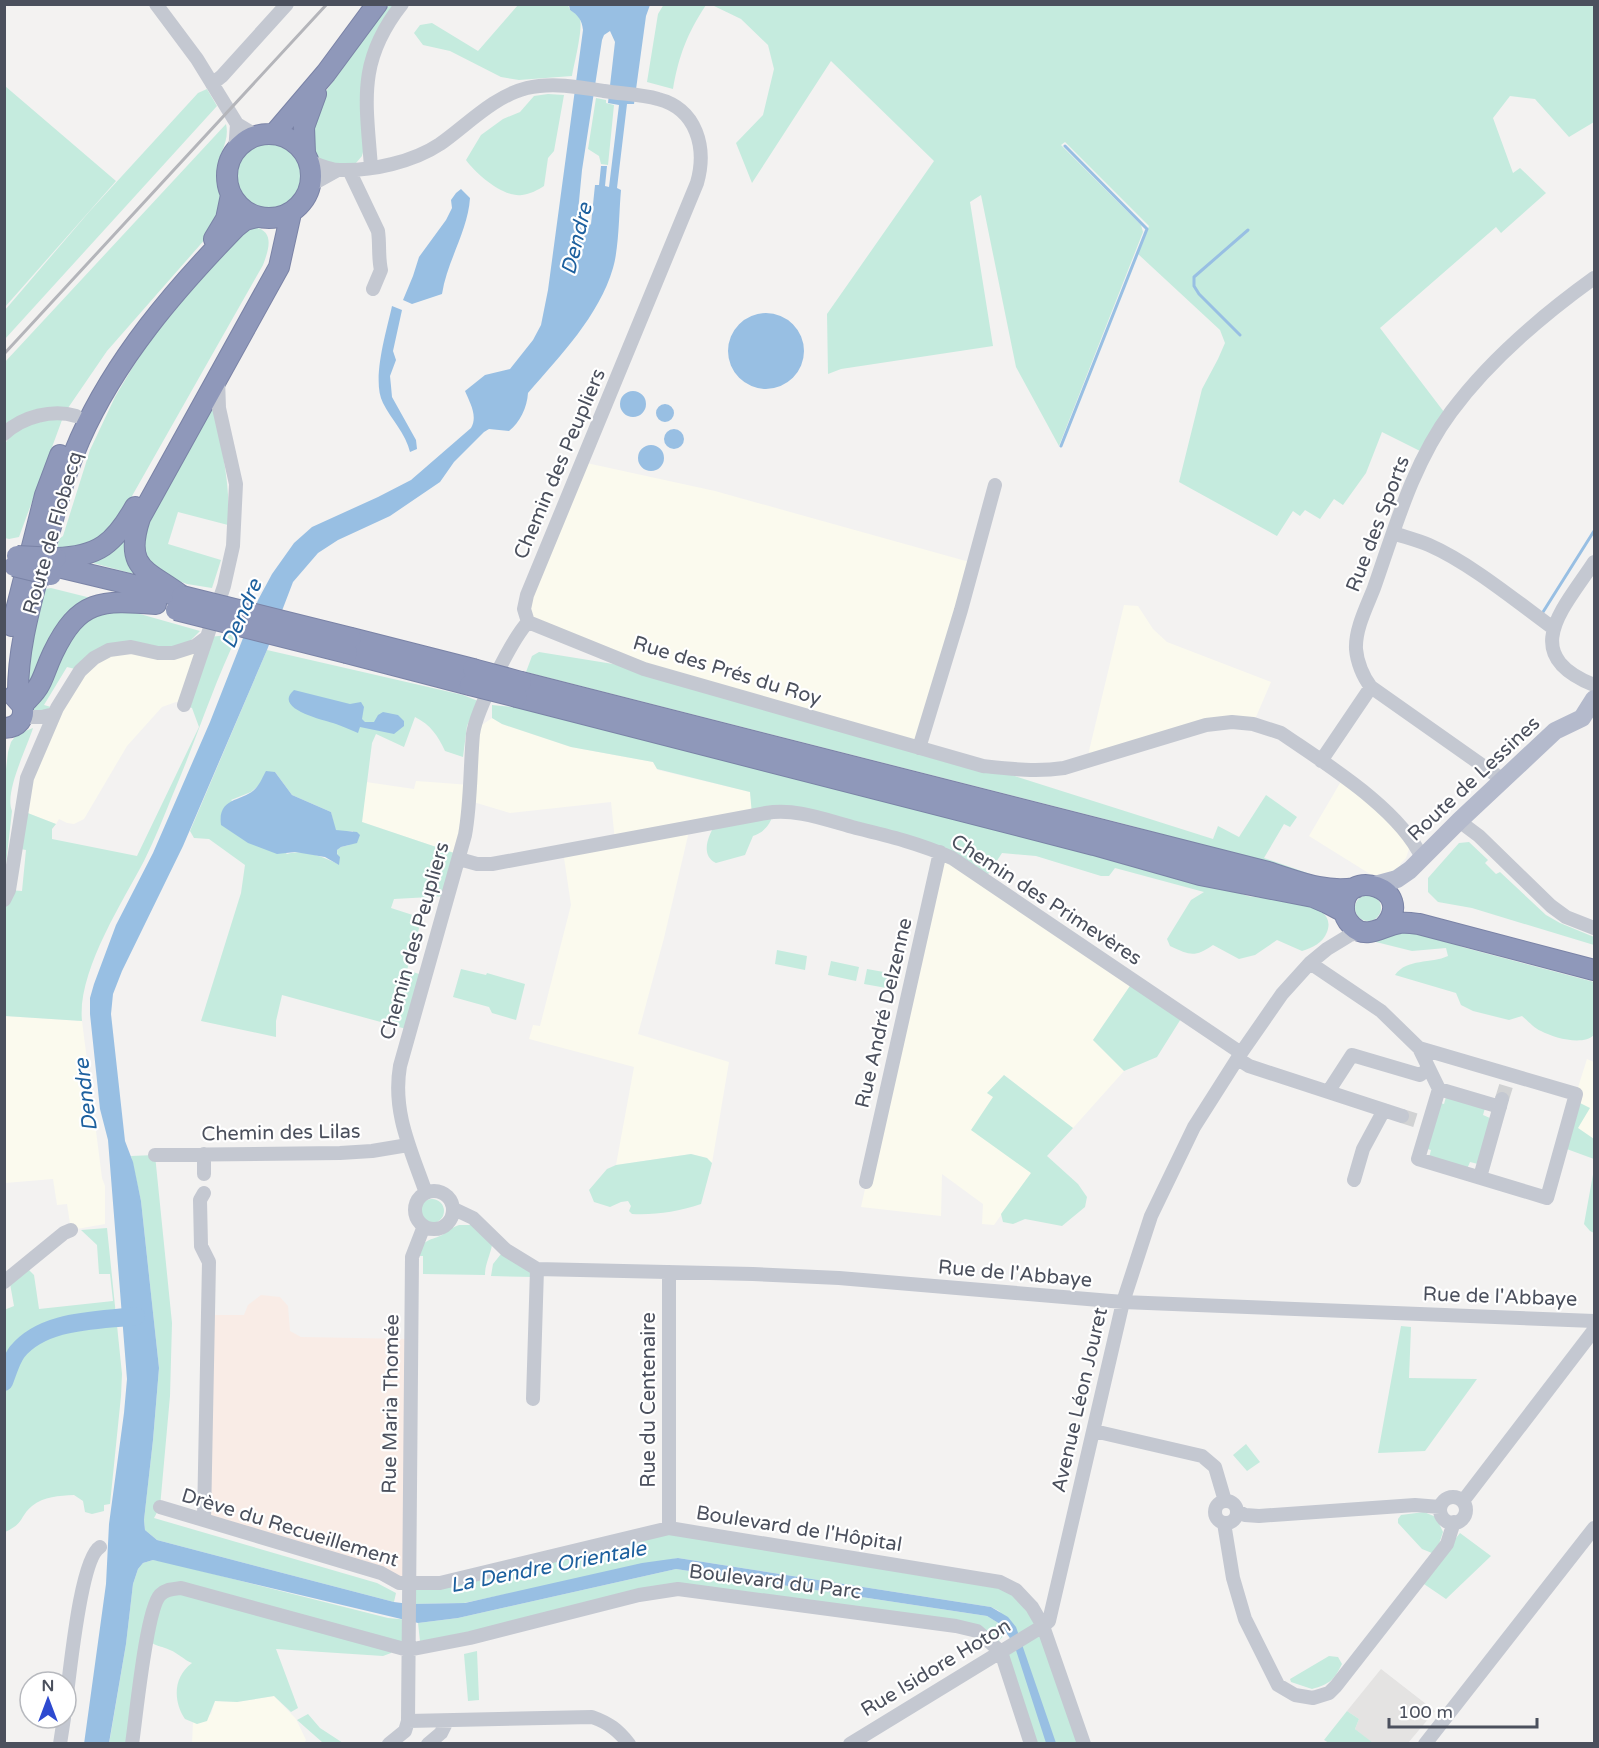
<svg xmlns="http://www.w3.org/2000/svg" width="1599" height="1748" viewBox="0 0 1599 1748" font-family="'Varela Round',sans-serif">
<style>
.commercial{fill:#fbfaee}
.education{fill:#e4e3e2}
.medical{fill:#f9ece6}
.green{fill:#c5ebde;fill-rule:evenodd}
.water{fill:#98bfe3;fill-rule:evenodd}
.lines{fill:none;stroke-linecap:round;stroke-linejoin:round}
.stream{stroke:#98bfe3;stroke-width:3}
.river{stroke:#98bfe3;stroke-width:18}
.minor-tunnel{stroke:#d1d2d3;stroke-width:14;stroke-dasharray:14 7;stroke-linecap:butt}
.highway-casing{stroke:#7a83a6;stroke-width:22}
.minor{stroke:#c4c8d1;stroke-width:14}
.major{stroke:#b4bacc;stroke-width:18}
.highway{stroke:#8f98ba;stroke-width:20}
.rail{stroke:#b4b5ba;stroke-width:3}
.highway-bridge-casing{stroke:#7a83a6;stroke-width:22;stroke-linecap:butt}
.highway-bridge{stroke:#8f98ba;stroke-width:20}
.labels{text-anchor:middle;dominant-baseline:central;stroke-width:4.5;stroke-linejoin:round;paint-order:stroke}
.street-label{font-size:20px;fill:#4b505d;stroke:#fff}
.water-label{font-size:21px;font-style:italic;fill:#1d609e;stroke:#fff}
</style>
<rect width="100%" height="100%" fill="#f3f2f1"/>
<!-- commercial -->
<path class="commercial" d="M582,462L715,491L973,563L919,748L685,681L528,622L524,609Z
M1124,605L1138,606L1153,629L1167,642L1271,682L1253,724L1232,722L1091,760L1089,751Z
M188,651L201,656L184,705L176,702L162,707L127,746L84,819L74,824L67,823L59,819L56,824L20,810L45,733L99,654Z
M492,718L502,724L571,747L653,762L658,770L750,792L753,815L690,827L664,938L638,1034L729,1062L712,1163L707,1158L691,1154L616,1165L634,1067L529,1039L533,1025L540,1026L571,905L563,851L615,841L611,802L510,813L470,801L460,855L362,822L366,782L414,789L416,781L471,785L473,731Z
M1343,778L1412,840L1406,858L1400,864L1401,866L1388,874L1381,876L1370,874L1309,836Z
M940,852L1134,980L1093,1040L1124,1071L1073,1128L1004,1075L988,1093L993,1097L1031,1173L994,1225L982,1224L983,1204L942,1174L941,1216L861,1207Z
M4,1016L82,1021L102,1178L105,1186V1224L71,1230L67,1204L57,1205L53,1179L5,1183Z
M1587,1059L1594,1062V1139L1578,1128L1574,1100Z
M274,1696L296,1719L306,1740L304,1744H192L193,1722L197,1724L211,1714L215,1701L237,1702Z"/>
<!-- education -->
<path class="education" d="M1381,1669L1435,1711L1408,1743L1373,1744L1355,1729L1359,1719L1347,1711Z"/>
<!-- medical -->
<path class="medical" d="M261,1295L280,1297L288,1306L290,1331L301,1337L411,1339L409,1584L204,1520L211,1315H244L248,1305Z"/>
<!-- green -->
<path class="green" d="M664,4L706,5C687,34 679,55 673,89L647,82L658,14Z
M389,5H397C365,48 361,59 362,113C363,127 366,143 362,156L356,163L331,165L320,159L316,154L312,148L315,106Z
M518,5H568L570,10C573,12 579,15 580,19C583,29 574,65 572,76L519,80L501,77L450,51L423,45L414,33L420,25L432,23L478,51Z
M712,5H1594V122L1569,137L1535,99L1510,96L1493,118L1513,173L1520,168L1546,193L1501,233L1496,227L1380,328L1444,412L1420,451L1382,432L1366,473L1343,505L1334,499L1320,519L1305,510L1300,516L1293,511L1277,536L1179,482L1202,389L1218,359L1225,343L1220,330L1138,254L1149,226L1065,142L1061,145L1141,225L1143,232L1059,446L1016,367L981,195L970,202L993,346L841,369L828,374L827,314L934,161L831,61L752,183L736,143L763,115L774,69L768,45L741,19Z
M5,86L116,181L5,307Z
M207,89L217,106L5,339V310L89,212L198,93Z
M548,94L564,95L554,151L548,158L544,186C538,190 530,194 522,195C504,198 476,174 466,160L481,135L503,119L520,112L534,96Z
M596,98L606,100V103L614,105L608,165L601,164L599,156L588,149Z
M226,124C230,141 219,153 217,169C217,179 222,188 221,197C221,211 214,226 207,237L107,351L68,408L5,428L4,363Z
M236 176a33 33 0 1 1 66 0a33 33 0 1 1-66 0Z
M254,227C276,231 268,251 263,265L115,526L105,540L57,552L59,539L63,536L90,450L115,397L131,370L149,342L207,271L242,231Z
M213,405C221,445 231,484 228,525L178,512L168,544L221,560L212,588L187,584L153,572L139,542L140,536Z
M47,417L62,420L19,537L9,539L5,538L4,445L13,432Z
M127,533L136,572L134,574L93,563V561Z
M51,588L103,601L88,605L25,698L33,626L45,589Z
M103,611L133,612L200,631L189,642L177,648L138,645L75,669L67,667L44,705L51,707L46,710L30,714L32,707L74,628Z
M238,634C213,685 196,741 173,794C164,816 155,839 144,861C122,903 77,972 82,1021L5,1016L4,900L9,890L22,891L26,850L15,848L20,810L56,824L52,829V839L137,856L199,727L192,708L184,705L209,637Z
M267,650L463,695L478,701L467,726L463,757L445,751C438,736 431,725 415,717L404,747L376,734L372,743L362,822L460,855L448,896L394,899L391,908L422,918L407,970L425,976L410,1030L282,995L276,1021V1037L201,1021L241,893L245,865L209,839L194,838L190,831ZM275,772L292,795L331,812L335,830L341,832L353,831L349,845L341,847L337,850L338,864C324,857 304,849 287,854L231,800L251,792Z
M539,652L644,669L983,766L1213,839L1218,826L1239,837L1266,795L1297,817L1290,827L1284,824L1264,858L1339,884L1136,827L526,672L532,656Z
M492,705L521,708L1216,886C1227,889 1237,893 1248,896C1266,900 1340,898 1327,932C1323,943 1312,948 1302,951L1277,940L1255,955L1239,959L1213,945C1194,958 1190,955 1170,946L1167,939L1191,900L1204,892L1115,868L1109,876H1101L1036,856L1002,853L985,879L965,866L809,815H769L771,820C767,828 762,833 753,836L745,855L716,863C699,855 709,833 717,822L752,815L750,792L657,769L653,762L571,747L502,724L492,718Z
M33,728C27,748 4,792 12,811L5,873V778L8,752L11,742L17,734Z
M1469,842L1488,860L1485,863L1496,874L1500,872L1546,915L1560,923L1594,937V945L1472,908L1438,902L1428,892V878L1459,843Z
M1355 908a13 13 0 1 1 26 0a13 13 0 1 1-26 0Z
M1394,929L1438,935L1462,947L1594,982V1035C1583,1046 1554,1038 1541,1031C1534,1028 1528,1021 1522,1016L1509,1020L1473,1011L1461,1005L1456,993L1395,975C1407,958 1431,964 1448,956L1446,948L1412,951L1360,938Z
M777,950L807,956L805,970L775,964Z
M831,961L859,967L856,981L828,975Z
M461,969L486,975L487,973L525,984L516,1020L492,1013L489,1007L453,997Z
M867,969L895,974L892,989L864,984Z
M1134,980L1184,1014L1157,1057L1124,1071L1093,1040Z
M1004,1075L1073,1128L1047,1156L1078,1184L1087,1197L1085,1207L1062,1226L1025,1219L1013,1224L1003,1222L1001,1214L1031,1173L971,1130L993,1097L987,1093Z
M1446,1097L1485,1108L1483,1115L1490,1118L1478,1164L1470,1162L1467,1169L1429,1158L1431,1150L1424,1148L1437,1102L1444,1104Z
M1574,1100L1590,1108L1578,1128L1594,1139V1159L1564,1148Z
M691,1154L707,1158L712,1163L701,1204C677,1212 656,1215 632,1214L629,1211L631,1206L628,1201L621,1202L610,1207L594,1202L589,1190L607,1169L616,1165Z
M155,1155L172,1323L170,1396L160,1507L154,1518L377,1583L396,1593L394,1602L157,1540L145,1530L144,1520L153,1440L159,1368L141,1201L131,1156Z
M1594,1169V1233L1590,1231L1584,1224Z
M420 1211a12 12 0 1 1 24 0a12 12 0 1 1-24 0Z
M459,1225H472L492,1245C490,1256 485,1264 485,1275L423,1274V1256H418C424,1238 427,1242 442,1235C448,1232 452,1227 459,1225Z
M107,1228L122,1374L121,1396L110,1504L104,1505V1511L92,1514L85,1512L83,1501L74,1495C59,1496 44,1496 32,1506C19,1517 25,1523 5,1532L4,1310L14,1306L9,1278L25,1266L34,1275L39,1309L113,1301L110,1274H99L97,1245L81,1230Z
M505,1249L535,1277L491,1276L493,1264Z
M1401,1326L1411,1327L1409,1378L1477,1379L1425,1451L1378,1453Z
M1246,1444L1260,1462L1247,1471L1233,1455Z
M1424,1512L1436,1517L1443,1532L1437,1550L1432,1553L1422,1549L1398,1523V1519L1401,1515Z
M651,1531L1000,1582L1032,1607L1084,1743H1031L1001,1652L1022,1639L999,1611L991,1607L678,1558L464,1603L409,1604V1584Z
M1460,1533L1491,1556L1446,1599L1421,1582Z
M153,1560L166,1562L388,1618L409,1620L408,1649H393L391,1653L383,1656L276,1649L298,1708L291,1712L274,1696L237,1702L215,1701L207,1721L197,1724L185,1719C173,1701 173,1677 192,1663C184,1660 178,1653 170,1650C160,1645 157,1648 147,1639L132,1743L109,1744L126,1644L133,1584L138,1569L143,1563Z
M676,1569L987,1616L1000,1624L1007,1632L996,1644L979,1629L678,1586L470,1635L420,1641L418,1623L458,1618Z
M477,1651L479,1700L468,1701L464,1654Z
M1329,1656L1338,1657L1342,1664C1334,1680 1330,1684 1312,1689L1291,1682L1290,1679Z
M1347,1711L1359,1719L1355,1729L1373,1743H1329L1324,1740Z
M308,1714L320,1728L343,1743L322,1742L297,1720Z"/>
<!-- water -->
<path class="water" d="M569,5H650L646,16L634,104H627L617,188L621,190C619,212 619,248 613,268C599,316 560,356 528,393C527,408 520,422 509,431L489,429L484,432L454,462L440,482L390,516L338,540L318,553L293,582L267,650L183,846L122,971L113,994L111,1014L125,1141L133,1162L141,1201L159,1368L153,1440L144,1520L145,1530L157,1540L394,1602L409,1604L465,1603L642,1563L678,1558L991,1607L1008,1617L1016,1627L1056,1743H1046L1014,1644L1000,1624L987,1616L676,1569L458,1618L418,1623L153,1560L143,1563L138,1569L133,1584L126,1644L109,1743L84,1744L106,1584L109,1524L124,1413L127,1379L108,1140L100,1109L90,1014V998L94,984L116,925L153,853L210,722L258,600L272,574L294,543L312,527L378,497L411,480L471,428C478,416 470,403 465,391L485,375L510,369L533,340L541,325L548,290L583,30C582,20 578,15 570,10ZM610,31L615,42L608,103L619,105L609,187L605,186L607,166H601L599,185H595L591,224L583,231L577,222L582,170L602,40L604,35Z
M461,189L470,198C468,231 447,261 442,294L412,304L403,300L413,276L419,257L446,220L452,208L451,200L456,193Z
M392,306L402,310L393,351L396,360L390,376L391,386L392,397L416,440L417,449L410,452C406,434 391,419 383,403C371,380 387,330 392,306Z
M728 351a38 38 0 1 1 76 0a38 38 0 1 1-76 0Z
M620 404a13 13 0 1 1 26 0a13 13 0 1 1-26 0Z
M656 413a9 9 0 1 1 18 0a9 9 0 1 1-18 0Z
M664 439a10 10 0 1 1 20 0a10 10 0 1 1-20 0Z
M638 458a13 13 0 1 1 26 0a13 13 0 1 1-26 0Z
M294,690L350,704L361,702L364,707L362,719L365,722H374L378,715L383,712L398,715L404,721V726L394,734L360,727L358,733C351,730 344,727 336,724C324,720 272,709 294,690Z
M266,771L275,772L292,795L331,812L336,830L357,832L360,835L357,843L341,847L337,850V854L340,857L339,865L325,857L295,852L277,854L248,843L221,825C217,796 244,802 256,788C260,784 263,776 266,771Z"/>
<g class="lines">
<!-- stream -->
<path class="stream" d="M1240,335L1199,294L1194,286V277L1248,230
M1061,446L1147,229L1065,146
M1543,612L1594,531"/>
<!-- river -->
<path class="river" d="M4,1382C8,1372 11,1360 17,1352C44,1319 97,1321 136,1316"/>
<!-- minor-tunnel -->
<path class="minor-tunnel" d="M1502,1099L1506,1086
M1402,1116L1421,1122"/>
<defs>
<path id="highway" d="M227 176a42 42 0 1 1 84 0a42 42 0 1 1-84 0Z
M274,134L326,73L377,4
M305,153L304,127L316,94
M214,239L226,219L231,195
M56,558C98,557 115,543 135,507
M54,566L171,594
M182,596C148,570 123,570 140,518L279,267L291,213
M12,626L45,495L60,455
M351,638L473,669
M347,653L470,685
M521,682L1268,872C1297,881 1324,893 1355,888
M517,697L1094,845L1200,875L1313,897L1327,903L1344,912
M18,699C17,652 29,610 41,565C52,523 62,480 80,439C116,358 174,291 235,228L245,220L257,217
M22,705C45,684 41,678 53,653C79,599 101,600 156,604
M4,728C18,728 26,718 22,705L14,696
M1384,927C1419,888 1342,865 1344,909C1344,916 1347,921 1352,926C1367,941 1383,925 1400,923C1406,922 1412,923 1419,924L1594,970"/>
</defs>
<!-- highway casing -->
<use href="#highway" class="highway-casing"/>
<!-- minor -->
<path class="minor" d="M156,4L197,59L237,124L252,133L264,134
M212,84L222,76L287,4
M235,152L237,124
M309,161C319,165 329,170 340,170C372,171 413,162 440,144C467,125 494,96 527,88C552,82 580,87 604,91C622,94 641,94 658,99C697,109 707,148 697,183L527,595L524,609L528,622
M371,167C366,100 357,61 402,4
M349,170L378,231C380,244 378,257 381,270L373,289
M311,185L338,170
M4,434C23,416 53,409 76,416
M1393,533C1405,537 1417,540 1429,545C1470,563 1516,601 1553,628
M1594,562C1564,608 1517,654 1594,685
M528,622L644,669L983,766C1011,769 1036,772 1064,768L1206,725L1232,722L1253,724L1281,733C1326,764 1400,809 1422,858
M184,705L207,637
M23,717H42L54,714
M919,748L961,610L995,485
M1321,761L1371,687
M1503,780L1371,687C1363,677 1357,662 1356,649C1355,629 1367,606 1374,588C1395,528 1413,463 1451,412C1488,362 1544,314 1594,278
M1459,821L1479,836L1551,906L1566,917L1594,928
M459,859L477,864H492L766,813C796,808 826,820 856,828C889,836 921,844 952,858L1241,1053
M4,900L9,890L27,778L57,708L80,671L94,658L109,650L131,647L158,653H173L195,646L207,637L224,586L233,546L236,484L219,408L218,379
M1310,963L1381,1011L1419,1048L1439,1089L1418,1159L1547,1198L1576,1094L1419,1048
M1238,1059L1249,1066L1402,1116
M1439,1089L1500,1107
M1328,1092L1352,1055L1420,1075L1428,1069
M204,1154V1174
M155,1155L340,1153L372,1151L408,1145
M1480,1177L1502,1099
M1354,1180L1363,1149L1384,1110
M866,1182L940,852
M415 1210a19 19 0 1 1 38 0a19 19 0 1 1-38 0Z
M204,1193L200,1200L201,1246L209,1262L204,1520
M426,1193C411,1150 392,1112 400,1066L465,835C471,802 470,768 473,734C476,711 512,639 528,622
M454,1209L473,1218L506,1250L537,1269L753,1274L839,1278L1123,1302L1594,1321
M4,1282L64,1233L71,1230
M533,1399L537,1269
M1094,1431L1202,1456L1215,1467L1225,1501
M1440 1510a13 13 0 1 1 26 0a13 13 0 1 1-26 0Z
M1215 1512a11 11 0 1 1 22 0a11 11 0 1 1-22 0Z
M1463,1501L1594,1330
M160,1507L381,1573L399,1583H440L669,1528L1000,1582L1016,1590L1032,1607L1043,1626L1084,1744
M1237,1511L1245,1515L1259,1516L1415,1505L1440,1507
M1224,1523L1233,1578L1245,1619L1278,1685L1295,1695L1313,1698L1329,1693L1336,1686L1447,1544L1454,1522
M669,1528V1272
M66,1701C70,1674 80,1559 100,1547
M408,1721L592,1717C609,1723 618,1730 629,1744
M60,1744L64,1718
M132,1744C136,1718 146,1610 160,1595C166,1589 173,1589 181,1588L408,1650L470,1638L639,1595L678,1589L956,1626L977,1631L1001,1652L1031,1744
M389,1744L405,1731L408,1721L412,1257L424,1226
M428,1744L441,1733L447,1721
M850,1744L1043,1626L1049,1621L1123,1302L1151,1216L1194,1127L1241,1053L1282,994L1310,963L1327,949L1350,935L1362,932
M1425,1744L1594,1528"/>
<!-- major -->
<path class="major" d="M1375,885L1397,879L1410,870L1459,821L1555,731L1582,718L1594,699"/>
<!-- highway -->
<use href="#highway" class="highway"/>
<!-- rail -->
<path class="rail" d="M4,354L327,4"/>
<defs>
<path id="highway-bridge" d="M17,556L56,558
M14,566L51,575
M182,596L351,638
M176,610L347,653
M473,669L521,682
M470,685L517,697"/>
</defs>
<!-- highway-bridge casing -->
<use href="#highway-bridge" class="highway-bridge-casing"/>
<!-- highway-bridge -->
<use href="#highway-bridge" class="highway-bridge"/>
</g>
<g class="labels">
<!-- street labels -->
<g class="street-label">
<text transform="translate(560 464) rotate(-67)">Chemin des Peupliers</text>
<text transform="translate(1378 524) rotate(-69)">Rue des Sports</text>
<text transform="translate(53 533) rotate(-74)">Route de Flobecq</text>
<text transform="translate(727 671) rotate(17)">Rue des Prés du Roy</text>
<text transform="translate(1474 779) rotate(-43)">Route de Lessines</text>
<text transform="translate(1046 900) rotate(33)">Chemin des Primevères</text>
<text transform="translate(415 941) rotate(-74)">Chemin des Peupliers</text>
<text transform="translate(884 1013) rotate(-77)">Rue André Delzenne</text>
<text transform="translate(281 1133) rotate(-1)">Chemin des Lilas</text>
<text transform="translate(1015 1274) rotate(5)">Rue de l'Abbaye</text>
<text transform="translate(1500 1297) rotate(2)">Rue de l'Abbaye</text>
<text transform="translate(649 1400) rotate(-90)">Rue du Centenaire</text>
<text transform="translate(1080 1400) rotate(-77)">Avenue Léon Jouret</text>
<text transform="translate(391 1404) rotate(-89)">Rue Maria Thomée</text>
<text transform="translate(290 1528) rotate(17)">Drève du Recueillement</text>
<text transform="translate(799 1529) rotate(9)">Boulevard de l'Hôpital</text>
<text transform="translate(775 1582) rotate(7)">Boulevard du Parc</text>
<text transform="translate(936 1668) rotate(-31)">Rue Isidore Hoton</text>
</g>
<!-- water labels -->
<g class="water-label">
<text transform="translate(577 239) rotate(-76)">Dendre</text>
<text transform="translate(242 614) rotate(-67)">Dendre</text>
<text transform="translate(86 1095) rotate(-97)">Dendre</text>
<text transform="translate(548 1567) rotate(-11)">La Dendre Orientale</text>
</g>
</g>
<!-- border -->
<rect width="1599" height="1748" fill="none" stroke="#4b505d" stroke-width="12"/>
<!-- north arrow -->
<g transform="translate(48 1700)"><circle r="28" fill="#ffffff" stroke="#b7b9be" stroke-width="1.5"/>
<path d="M0-4.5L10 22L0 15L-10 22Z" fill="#2e4ad0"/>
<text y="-9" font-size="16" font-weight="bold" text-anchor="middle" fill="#4b505d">N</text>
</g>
<!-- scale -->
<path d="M1389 1718v9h148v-9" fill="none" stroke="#4b505d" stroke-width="3"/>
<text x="1398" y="1718" font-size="18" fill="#4b505d" stroke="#ffffff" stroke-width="4.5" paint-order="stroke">100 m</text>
</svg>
